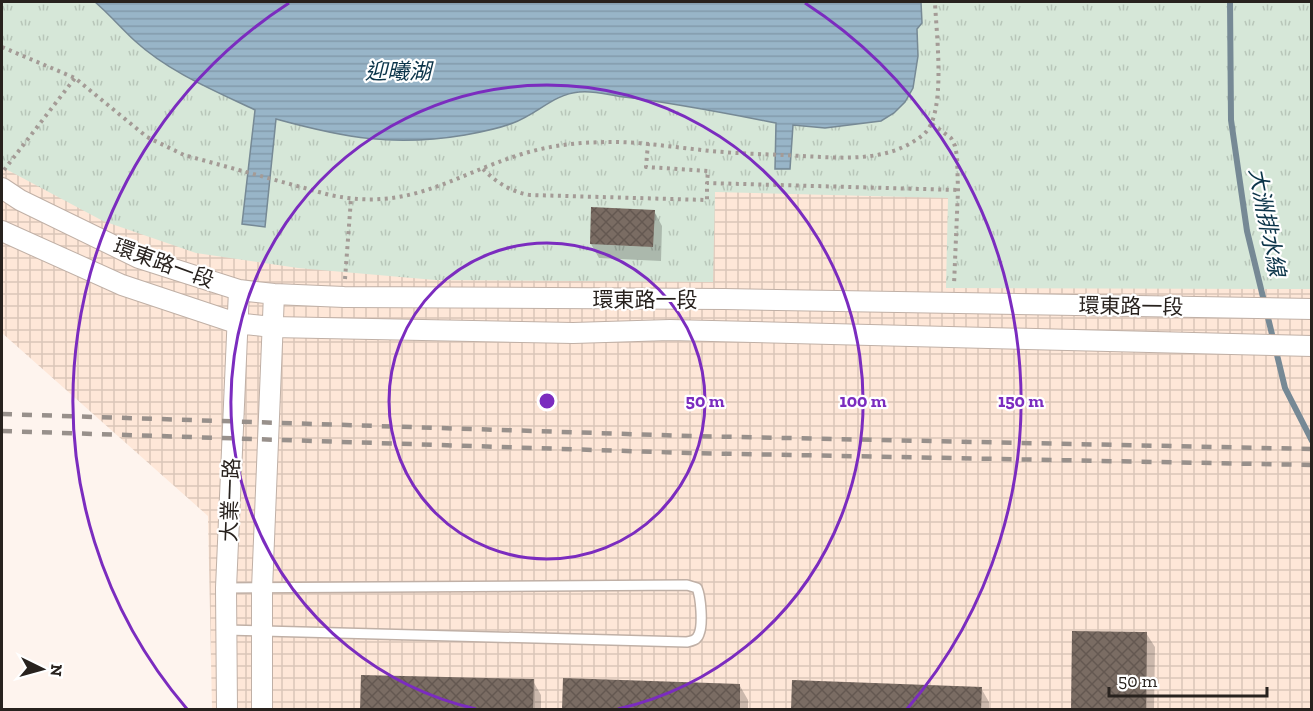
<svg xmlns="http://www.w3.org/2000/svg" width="1313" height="711" viewBox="0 0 1313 711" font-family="'Zilla Slab','Noto Sans TC',serif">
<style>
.industrial{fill:url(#industrial-grid)}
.grass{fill:url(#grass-tufts)}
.water{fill:url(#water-rules);stroke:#768995;stroke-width:1.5}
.shadow{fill:#0003}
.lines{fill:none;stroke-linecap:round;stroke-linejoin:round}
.stream{stroke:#768995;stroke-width:6}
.building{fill:url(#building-cross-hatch)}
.lane-casing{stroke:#c0b0a6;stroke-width:12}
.street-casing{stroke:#c0b0a6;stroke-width:22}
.path{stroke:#a49b96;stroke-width:4;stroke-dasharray:3 4.5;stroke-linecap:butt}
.lane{stroke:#fff;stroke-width:9}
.street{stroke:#fff;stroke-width:20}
.rail{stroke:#98908b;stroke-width:4.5;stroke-dasharray:10 10;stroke-linecap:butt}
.ring{fill:none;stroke:#7b2cbf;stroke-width:3}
.labels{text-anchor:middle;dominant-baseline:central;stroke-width:4.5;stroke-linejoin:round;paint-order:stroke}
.street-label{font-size:21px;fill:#28221e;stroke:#fff}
.water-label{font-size:22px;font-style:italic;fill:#0b3449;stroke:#fff}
.centre{fill:#7b2cbf;stroke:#fff;stroke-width:3}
.ring-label{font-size:18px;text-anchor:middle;font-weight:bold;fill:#7b2cbf;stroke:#fff;stroke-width:4.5;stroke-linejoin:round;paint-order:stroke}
</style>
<defs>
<pattern id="industrial-grid" width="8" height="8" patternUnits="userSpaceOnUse" patternTransform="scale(1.5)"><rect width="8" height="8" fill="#fee7d8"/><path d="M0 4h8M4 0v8" fill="none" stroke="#dac6b9"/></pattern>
<pattern id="grass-tufts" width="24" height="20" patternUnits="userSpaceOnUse" patternTransform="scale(1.5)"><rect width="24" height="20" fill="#d6e7d8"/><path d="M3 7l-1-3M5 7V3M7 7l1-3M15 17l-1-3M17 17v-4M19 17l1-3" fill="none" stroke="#b8c6b9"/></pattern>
<pattern id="water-rules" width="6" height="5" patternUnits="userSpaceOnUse" patternTransform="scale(1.5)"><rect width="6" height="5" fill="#98b5c8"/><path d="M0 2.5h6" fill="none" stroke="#839bab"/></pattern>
<pattern id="building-cross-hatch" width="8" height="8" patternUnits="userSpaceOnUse" patternTransform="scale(1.5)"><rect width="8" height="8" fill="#7a6c63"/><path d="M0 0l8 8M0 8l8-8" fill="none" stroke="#645851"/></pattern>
</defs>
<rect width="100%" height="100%" fill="#fef4ee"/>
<!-- industrial -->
<path class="industrial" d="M2,2H1311V709H212L208,516L2,333Z"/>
<!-- grass -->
<path class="grass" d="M2,2H1311V289L946,288L948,198L715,192L713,282L435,280L298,268L196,253L103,221L2,167Z"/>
<!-- water -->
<path class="water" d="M95,2H921L922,23L917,29L918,56L913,88L905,102L894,113L881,121L825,128L793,125L790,169H775L776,123C725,113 675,103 624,97C609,95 593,90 579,92C554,94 536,115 513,123C498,129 481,132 465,135C394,147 345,138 276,119L265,227L242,224L255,110C213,90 169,72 135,41C121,28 109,14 95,2Z"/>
<!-- shadow -->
<path class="shadow" d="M654,211L662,226L661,261L599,258L591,244Z
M1146,633L1155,647L1154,710H1072Z
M533,681L541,695V710H362Z
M740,686L748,700V710H563Z
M981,688L989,702V710H793Z"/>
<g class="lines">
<!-- stream -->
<path class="stream" d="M1230,2L1231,120L1247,231L1285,388L1312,441"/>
</g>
<!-- building -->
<path class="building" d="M591,207L655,210L653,247L590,244Z
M1072,631L1147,632L1146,710H1071Z
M361,675L534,679L533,710H360Z
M563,678L740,684V710H562Z
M792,680L982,687L981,710H791Z"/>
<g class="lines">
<defs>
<path id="lane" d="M225,630L687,642C692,641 697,640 699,634C703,625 701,597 697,588L687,585L226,588"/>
<path id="street" d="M2,188L20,200L139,258L239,290L274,294L344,297L724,299L1312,309
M2,231L122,285L236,323L272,327L573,333L670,330L1312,346
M227,710L226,588L239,290
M262,710V589L274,294"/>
</defs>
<!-- lane casing -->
<use href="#lane" class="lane-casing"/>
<!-- street casing -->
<use href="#street" class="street-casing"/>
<!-- path -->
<path class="path" d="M2,47L75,78L147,137L184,155L330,195C410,212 451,176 522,154C551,145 581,142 612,142C642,142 672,147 702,150C735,154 769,154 802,156C844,158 889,163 924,134C947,114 936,32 935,2
M932,124L951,138L955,146L957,156L958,190L954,285
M648,143L646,167L708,171L707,183
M483,169C496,182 511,192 530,195L707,200V183L958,190
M4,170L75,78
M345,279L351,199"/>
<!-- lane -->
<use href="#lane" class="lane"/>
<!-- street -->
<use href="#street" class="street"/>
<!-- rail -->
<path class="rail" d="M2,414L690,436L1312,449
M2,431L689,453L1312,465"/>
</g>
<!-- distance rings -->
<g class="ring">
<circle cx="547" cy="401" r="158"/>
<path d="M476 709A316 316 0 1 1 618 709"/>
<path d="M187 709A474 474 0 0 1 289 3M805 3A474 474 0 0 1 907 709"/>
</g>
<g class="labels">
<!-- street labels -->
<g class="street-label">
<text transform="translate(164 263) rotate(20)">環東路一段</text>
<text x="645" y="299">環東路一段</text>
<text transform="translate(1131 306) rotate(1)">環東路一段</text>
<text transform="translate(230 500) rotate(-88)">大業一路</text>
</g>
<!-- water labels -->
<g class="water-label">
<text x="398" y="71">迎曦湖</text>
<text transform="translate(1267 222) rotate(79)">大洲排水線</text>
</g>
</g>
<circle cx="547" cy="401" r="9" class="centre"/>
<g class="ring-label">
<text x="705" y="407">50 m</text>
<text x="863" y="407">100 m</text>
<text x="1021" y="407">150 m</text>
</g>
<!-- border -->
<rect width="1313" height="711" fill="none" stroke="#28221e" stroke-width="6"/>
<!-- north arrow -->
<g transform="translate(42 669) rotate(95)" stroke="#ffffff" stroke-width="4.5" paint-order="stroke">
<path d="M0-4.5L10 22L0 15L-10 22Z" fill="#28221e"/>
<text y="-9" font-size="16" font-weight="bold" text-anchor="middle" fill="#28221e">N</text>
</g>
<!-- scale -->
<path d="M1109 687v9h158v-9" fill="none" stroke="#28221e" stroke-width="3"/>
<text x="1118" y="687" font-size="18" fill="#28221e" stroke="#ffffff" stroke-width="4.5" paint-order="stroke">50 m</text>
</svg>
